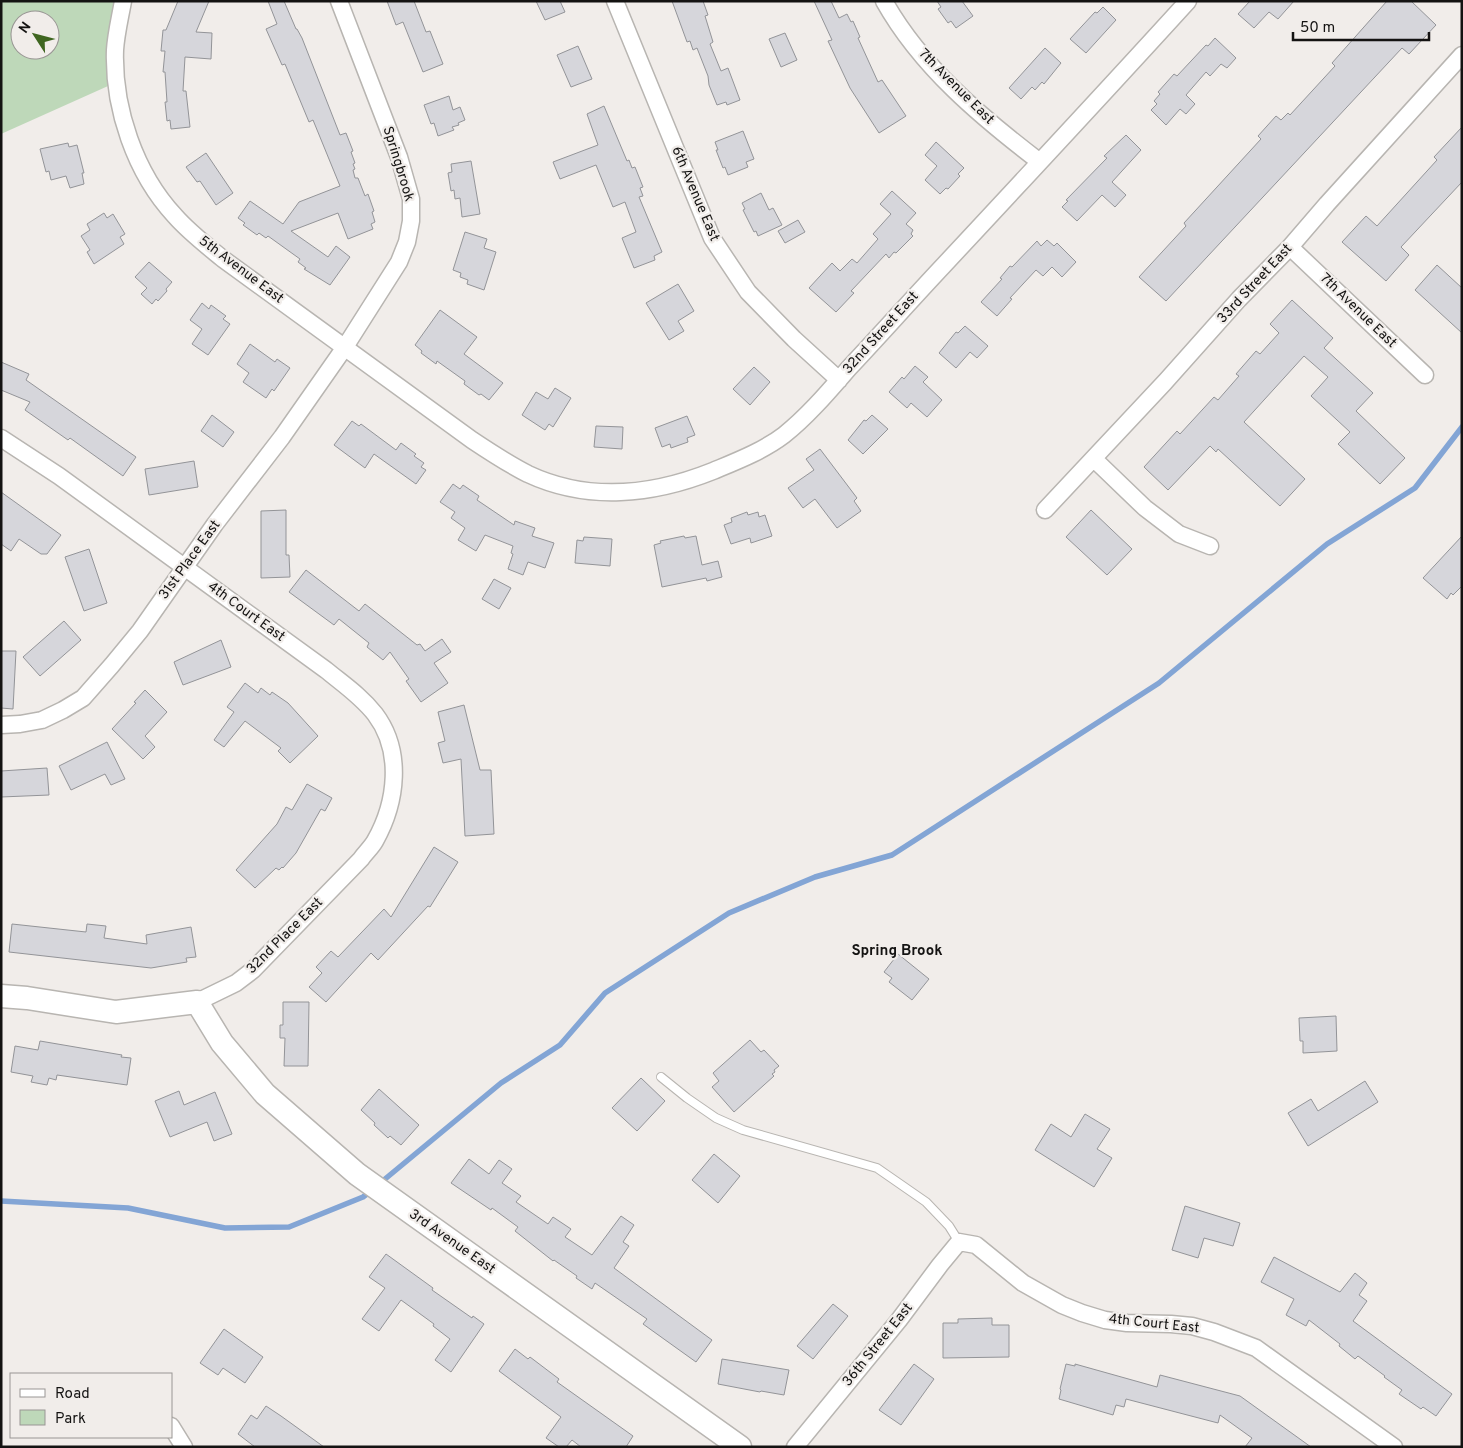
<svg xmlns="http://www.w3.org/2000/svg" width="1463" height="1448" viewBox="0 0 1463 1448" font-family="Overpass,sans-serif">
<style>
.green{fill:#bed8b9;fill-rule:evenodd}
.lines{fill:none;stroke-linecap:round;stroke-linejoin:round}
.stream{stroke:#83a5d5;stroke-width:5.5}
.building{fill:#d6d6db;stroke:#939498}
.lane-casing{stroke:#b8b5b1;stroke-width:10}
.street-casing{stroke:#b8b5b1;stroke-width:19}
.secondary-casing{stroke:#b8b5b1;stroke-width:25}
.lane{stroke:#fff;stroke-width:8}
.street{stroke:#fff;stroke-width:16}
.secondary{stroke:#fff;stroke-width:22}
.labels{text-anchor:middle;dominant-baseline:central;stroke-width:4.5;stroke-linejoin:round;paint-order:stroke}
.street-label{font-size:14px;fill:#141312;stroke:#f1edea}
.neighbourhood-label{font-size:15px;font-weight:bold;fill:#141312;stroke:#f1edea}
</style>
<rect width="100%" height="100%" fill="#f1edea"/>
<!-- green -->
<path class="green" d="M1,1H123L117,82L1,134ZM20,20H50V50H20Z"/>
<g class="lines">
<!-- stream -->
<path class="stream" d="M379,1184L501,1083L560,1045L605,993L729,913L815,877L892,855L1159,683L1327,544L1415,488L1462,427
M1,1201L128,1208L225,1228L289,1227L363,1197L372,1190"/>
</g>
<!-- building -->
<path class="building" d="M178,1H209L196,32L212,33L211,59L185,57L183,91H186L190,127L171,129L170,120L167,121L165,102H167L165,72H163L165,51H161L163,30H166Z
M268,1H284L296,29H297L302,38L340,135L346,133L353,151L351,152L355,163L353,164L355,169L353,170L355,178H358L365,196L368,194L374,211L372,212L375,222L371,224L373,229L348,239L338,213L291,231L328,257L336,246L350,257L330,285L304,269L306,268L298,262L300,259L268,236L266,238L259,233L257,235L243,225L245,223L238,218L250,201L283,224L299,202L340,186L313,120L309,122L285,64L282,65L266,29L277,24Z
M387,1H414L426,32L430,31L443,64L423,72L403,22L396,25Z
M536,1H560L565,12L545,20Z
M672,1H703L708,15L705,16L713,42L710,44L721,71L728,68L740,100L727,105L726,102L717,105L709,85L708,76L697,48L693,50L690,41L687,42Z
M814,1H831L839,18L847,14L851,22L853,21L860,37L858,38L878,82L882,80L906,116L879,133L850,88L828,41L832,40Z
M937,1H962L973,16L956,28L951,21L948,23L938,9L941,7Z
M1250,1H1294L1278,19L1269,12L1254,28L1238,14Z
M1387,1H1411L1436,25L1409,54L1402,48L1166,301L1139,277L1186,226L1184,223L1261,139L1258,136L1276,116L1281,120L1288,113L1290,115L1335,66L1332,63Z
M1103,7L1116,20L1086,53L1070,39L1095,12L1097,13Z
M785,33L797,60L781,67L769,39Z
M1215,38L1236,58L1227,68L1221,64L1210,76L1206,72L1186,95L1195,104L1186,114L1180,109L1166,125L1151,110L1157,104L1154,101L1160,94L1158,92L1174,74L1177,76L1206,45L1208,46Z
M578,46L592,79L571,87L557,55Z
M1045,48L1061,63L1044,84L1042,82L1035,90L1032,87L1021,99L1009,88Z
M449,96L453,110L460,107L465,120L458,123L459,125L452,127L454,130L438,136L434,123L431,124L424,105Z
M604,106L627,161L629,160L632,168L635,167L643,187L640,188L643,196L639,197L662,252L654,256L655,260L634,268L622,238L636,232L625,202L613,207L596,165L560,179L553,162L598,145L587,114Z
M1462,127V182L1401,247L1409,255L1386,281L1342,242L1366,216L1377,226L1437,160L1434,157Z
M743,131L754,159L746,162L748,167L728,175L725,167L723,168L716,150H718L715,142Z
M1126,135L1141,150L1112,182L1126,195L1115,207L1102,195L1077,221L1062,207L1068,201L1066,200L1107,158L1104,156Z
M936,142L964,168L958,174L960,176L948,189L946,188L940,194L925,180L937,166L925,155Z
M68,143L69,147L77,145L84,173H82L84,184L70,188L66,176L51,180L49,171L46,172L40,149Z
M206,153L233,193L216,205L200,181L197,182L186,167Z
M471,161L480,214L462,217L460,198L455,199L454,190L451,191L448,173L452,172L451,164Z
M892,191L916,213L906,224L913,230L911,234L913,236L896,253L894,252L889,258L886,254L851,291L854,293L836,312L809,288L832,263L840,271L852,259L857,263L878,239L873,234L891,214L880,204Z
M761,193L769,210L773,208L782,225L758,236L756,231L754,232L743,210L745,209L742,203Z
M104,213L107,218L113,214L125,234L120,237L124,244L94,264L87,252L90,250L81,236L90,230L87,224Z
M798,220L805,232L785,243L778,231Z
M465,232L487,239L484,248L496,252L484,290L467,284L468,280L460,277L461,273L453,270Z
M1047,240L1054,246L1057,243L1076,262L1062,277L1052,267L1043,276L1036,270L1010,298L1012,299L997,316L981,302L1002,279L1000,278L1010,266L1012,267L1037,241L1041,246Z
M149,262L172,282L166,289L167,291L158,301L156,299L152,304L141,294L147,288L135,277Z
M1437,265L1462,288V333L1415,290Z
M678,284L694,311L678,321L684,331L669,340L646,303Z
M1292,300L1333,338L1324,348L1373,393L1356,411L1405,458L1380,484L1338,444L1350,432L1311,396L1328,377L1304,356L1244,422L1305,479L1280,506L1218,449L1216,452L1210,446L1168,490L1144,467L1177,431L1180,434L1214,397L1218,400L1239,376L1236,374L1256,351L1260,354L1279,333L1270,324Z
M202,303L209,309L211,305L226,316L223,319L230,324L208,355L192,344L202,329L190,320Z
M440,310L477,337L464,354L503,383L489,400L481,394L479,395L464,384L465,381L437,361L436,364L421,353L422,351L415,345Z
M965,326L988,346L977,358L970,352L956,368L939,353L956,332L958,333Z
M250,344L275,362L277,359L290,368L274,391L272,389L266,398L243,382L249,373L237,364Z
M1,362L29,374L26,380L136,457L123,476L70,438L68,440L25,410L30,402L1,390Z
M915,366L928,377L923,382L942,400L927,417L911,403L907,408L889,392L902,377L904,379Z
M754,367L770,382L750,405L733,389Z
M555,388L571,398L553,427L549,424L545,430L522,415L536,392L548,399Z
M212,415L234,432L223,447L201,431Z
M872,415L888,429L863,454L848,440L864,420L866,421Z
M687,416L695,435L687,438L688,442L671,448L670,444L662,447L655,428Z
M352,421L359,426L361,424L396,450L401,443L416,454L414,456L424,463L421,467L426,470L416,484L374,454L365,468L334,445Z
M596,426L623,427L622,449L594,447Z
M820,449L857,498L854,501L861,511L837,528L815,499L803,508L788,488L814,470L806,459Z
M194,461L198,487L149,495L145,469Z
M453,484L460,489L463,485L479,496L477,500L514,525L515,521L535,528L532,536L554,543L545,568L528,562L523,575L508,569L513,554L511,553L513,546L485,535L476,551L458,540L465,528L451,518L455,512L440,502Z
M1,492L61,535L47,554H41L19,539L11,551L1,544Z
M286,510V555H289L290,577L261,578V511Z
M1091,510L1132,549L1107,575L1066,537Z
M747,512L748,515L758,512L759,517L765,515L772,536L751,543L750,538L731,544L724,525L732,522L731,518Z
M684,536L685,538L696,536L702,565L718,561L722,577L707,581L706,578L662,587L654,545L661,543L660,541Z
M1462,536V586L1453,595L1451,593L1447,599L1423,578Z
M584,537L612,539L610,566L575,563L577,540L583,541Z
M89,549L107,603L84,611L65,557Z
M306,570L359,611L365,604L417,645L420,644L425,651L442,639L451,652L434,663L448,683L421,702L406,681L409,679L390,652L383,660L367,647L369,643L339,619L334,625L289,592Z
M494,579L511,588L499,609L482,599Z
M64,621L81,640L40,676L23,657Z
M221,640L231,667L183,685L174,662Z
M1,651H16L13,709L1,708Z
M245,683L258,693L261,688L270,695L272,692L288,703L318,736L290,763L278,751L281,748L245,721L224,747L214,740L234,712L227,707Z
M145,690L167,712L145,736L155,747L143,759L112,729L136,703L134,702Z
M464,705L480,770H491L494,834L465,836L461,759L443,763L438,743L445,741L438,712Z
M107,742L125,779L111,785L105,774L71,790L59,766Z
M47,768L49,795L1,797V771Z
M307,784L332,798L325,811L321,809L296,853L283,868L282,867L279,870L276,868L255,888L236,870L277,824L286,807L292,810Z
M434,847L458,862L430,907L428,906L378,960L371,953L326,1002L309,987L322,973L316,967L331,951L338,957L384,909L391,917Z
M12,924L86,932L87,924L106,926L104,938L147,944L146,935L191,927L196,957L186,958L187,962L151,968L9,952Z
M898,954L929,979L912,1000L889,982L892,978L884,972Z
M283,1002H309L308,1066H284L285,1038H280V1025H283Z
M1336,1016L1337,1051L1303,1053V1041H1300L1299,1018Z
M750,1040L761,1052L764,1050L779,1066L774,1070L775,1072L772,1074L774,1076L734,1112L712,1087L719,1081L713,1073Z
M40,1041L122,1055L121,1057L131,1058L127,1085L57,1075L56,1080L49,1078L47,1085L31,1082L33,1076L11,1072L15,1046L38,1050Z
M641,1078L665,1101L637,1131L612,1108Z
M1365,1081L1378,1102L1308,1146L1288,1113L1311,1099L1318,1111Z
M379,1089L419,1125L401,1145L390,1136L388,1138L374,1125L375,1123L361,1110Z
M179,1091L184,1105L215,1092L232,1134L214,1141L207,1122L170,1137L155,1101Z
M1085,1114L1110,1129L1097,1149L1112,1158L1094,1187L1035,1150L1051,1124L1071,1137Z
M714,1154L740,1176L718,1203L692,1180Z
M469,1159L489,1174L499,1160L512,1169L502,1183L521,1196L516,1202L548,1224L553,1217L571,1229L565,1237L592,1255L621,1216L634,1225L623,1242L629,1246L614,1268L712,1340L696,1362L643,1324L647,1319L595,1283L592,1289L576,1278L577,1276L554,1260L553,1261L515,1231L518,1227L492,1208L491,1210L451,1183Z
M1185,1206L1240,1223L1233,1246L1204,1238L1198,1258L1172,1250Z
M386,1254L433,1288L432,1290L472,1318L473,1316L484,1324L451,1372L435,1360L450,1339L433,1326L434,1324L401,1300L379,1331L362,1319L385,1288L369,1277Z
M1274,1257L1340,1292L1355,1273L1367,1283L1359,1295L1367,1301L1353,1321L1452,1394L1436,1416L1423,1407L1421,1409L1399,1394L1402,1390L1384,1377L1385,1376L1358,1356L1355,1359L1339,1346L1340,1344L1309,1320L1306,1326L1286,1315L1294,1299L1261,1282Z
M833,1304L848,1316L813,1359L797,1346Z
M992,1318V1325H1009V1357L943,1358V1323H958V1319Z
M224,1329L263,1357L245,1383L223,1368L218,1375L200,1363Z
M515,1349L528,1359L530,1357L559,1379L557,1382L633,1436L626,1447H581L572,1440L566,1447H559L546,1438L561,1417L499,1371Z
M722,1359L789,1370L784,1395L761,1391L760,1392L718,1384Z
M914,1364L934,1379L901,1425L879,1410Z
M1066,1364L1075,1366V1364L1157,1387L1160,1375L1240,1396L1311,1447H1245L1252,1438L1220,1415L1218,1423L1126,1399L1124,1407L1116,1405L1113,1415L1059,1399L1061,1390L1060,1389Z
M266,1406L281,1416L324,1447H255L238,1434L251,1415L257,1419Z"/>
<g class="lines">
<defs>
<path id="lane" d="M661,1077L687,1098L716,1118L743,1130L877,1168L926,1202L949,1226L959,1242"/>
<path id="street" d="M123,1C120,18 116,34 115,50C113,108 135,173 175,216C189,232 206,245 223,259L472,440C490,452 508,464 528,474C588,502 653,495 713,471C737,461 763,451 784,435C808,416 829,391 849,368C881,334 912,299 944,265C1026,177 1107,90 1188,1
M615,1L712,238L748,292L794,339L839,380
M884,1C921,67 981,117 1040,162
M1290,247L1425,375
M1,438L59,476L326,670C343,684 361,696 375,714C403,751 397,802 375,841C371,848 365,853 361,859L253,970L236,983L197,1002
M1094,459L1145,508L1179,534L1210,546
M1045,510L1165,382L1239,299L1290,247L1327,204L1462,55
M1,725L20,724L42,720L63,710L83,698L112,665L140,631L215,524L282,437L345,347L399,262L407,242L411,221V199L399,157L339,1
M171,1426L184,1447
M795,1447L899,1320L940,1265L959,1242L976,1245L1023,1283L1062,1305L1082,1313L1105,1320L1127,1323L1171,1324L1192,1326L1214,1332L1256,1348L1394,1447"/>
<path id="secondary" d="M1,996L27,998L116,1012L197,1002L222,1043L265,1094L357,1174L740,1447"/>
</defs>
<!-- lane casing -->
<use href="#lane" class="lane-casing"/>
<!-- street casing -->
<use href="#street" class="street-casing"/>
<!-- secondary casing -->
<use href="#secondary" class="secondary-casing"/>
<!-- lane -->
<use href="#lane" class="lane"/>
<!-- street -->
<use href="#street" class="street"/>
<!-- secondary -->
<use href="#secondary" class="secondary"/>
</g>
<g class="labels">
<!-- street labels -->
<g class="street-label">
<text transform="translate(956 87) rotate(45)">7th Avenue East</text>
<text transform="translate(398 164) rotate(73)">Springbrook</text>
<text transform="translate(695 194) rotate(67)">6th Avenue East</text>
<text transform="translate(241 270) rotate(37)">5th Avenue East</text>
<text transform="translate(1255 284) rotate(-47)">33rd Street East</text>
<text transform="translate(1358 311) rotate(44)">7th Avenue East</text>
<text transform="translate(881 333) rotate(-48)">32nd Street East</text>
<text transform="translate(190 560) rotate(-54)">31st Place East</text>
<text transform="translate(246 612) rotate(36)">4th Court East</text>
<text transform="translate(285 936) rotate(-45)">32nd Place East</text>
<text transform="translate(452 1242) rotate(35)">3rd Avenue East</text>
<text transform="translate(1154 1324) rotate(6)">4th Court East</text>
<text transform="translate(878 1345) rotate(-51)">36th Street East</text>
</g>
<!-- neighbourhood labels -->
<g class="neighbourhood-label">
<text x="897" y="951">Spring Brook</text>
</g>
</g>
<!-- border -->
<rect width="1463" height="1448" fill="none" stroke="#141312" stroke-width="5"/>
<!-- legend -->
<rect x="10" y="1373" width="162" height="65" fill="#f1edea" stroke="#999694"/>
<rect x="20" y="1389" width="25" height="8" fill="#ffffff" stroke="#999694"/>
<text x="55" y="1398" font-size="15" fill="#141312">Road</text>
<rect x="20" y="1410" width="25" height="15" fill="#bed8b9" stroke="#999694"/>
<text x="55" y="1423" font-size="15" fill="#141312">Park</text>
<!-- north arrow -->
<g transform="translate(35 35) rotate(306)"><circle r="24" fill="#f1edea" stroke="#999694"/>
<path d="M0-4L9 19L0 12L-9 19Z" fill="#3f6620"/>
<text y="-8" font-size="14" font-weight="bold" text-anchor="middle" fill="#141312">N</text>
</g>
<!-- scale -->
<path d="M1293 32v8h136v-8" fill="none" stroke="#141312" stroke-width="2.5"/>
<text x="1300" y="32" font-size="15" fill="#141312" stroke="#f1edea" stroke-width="4" paint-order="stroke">50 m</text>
</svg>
